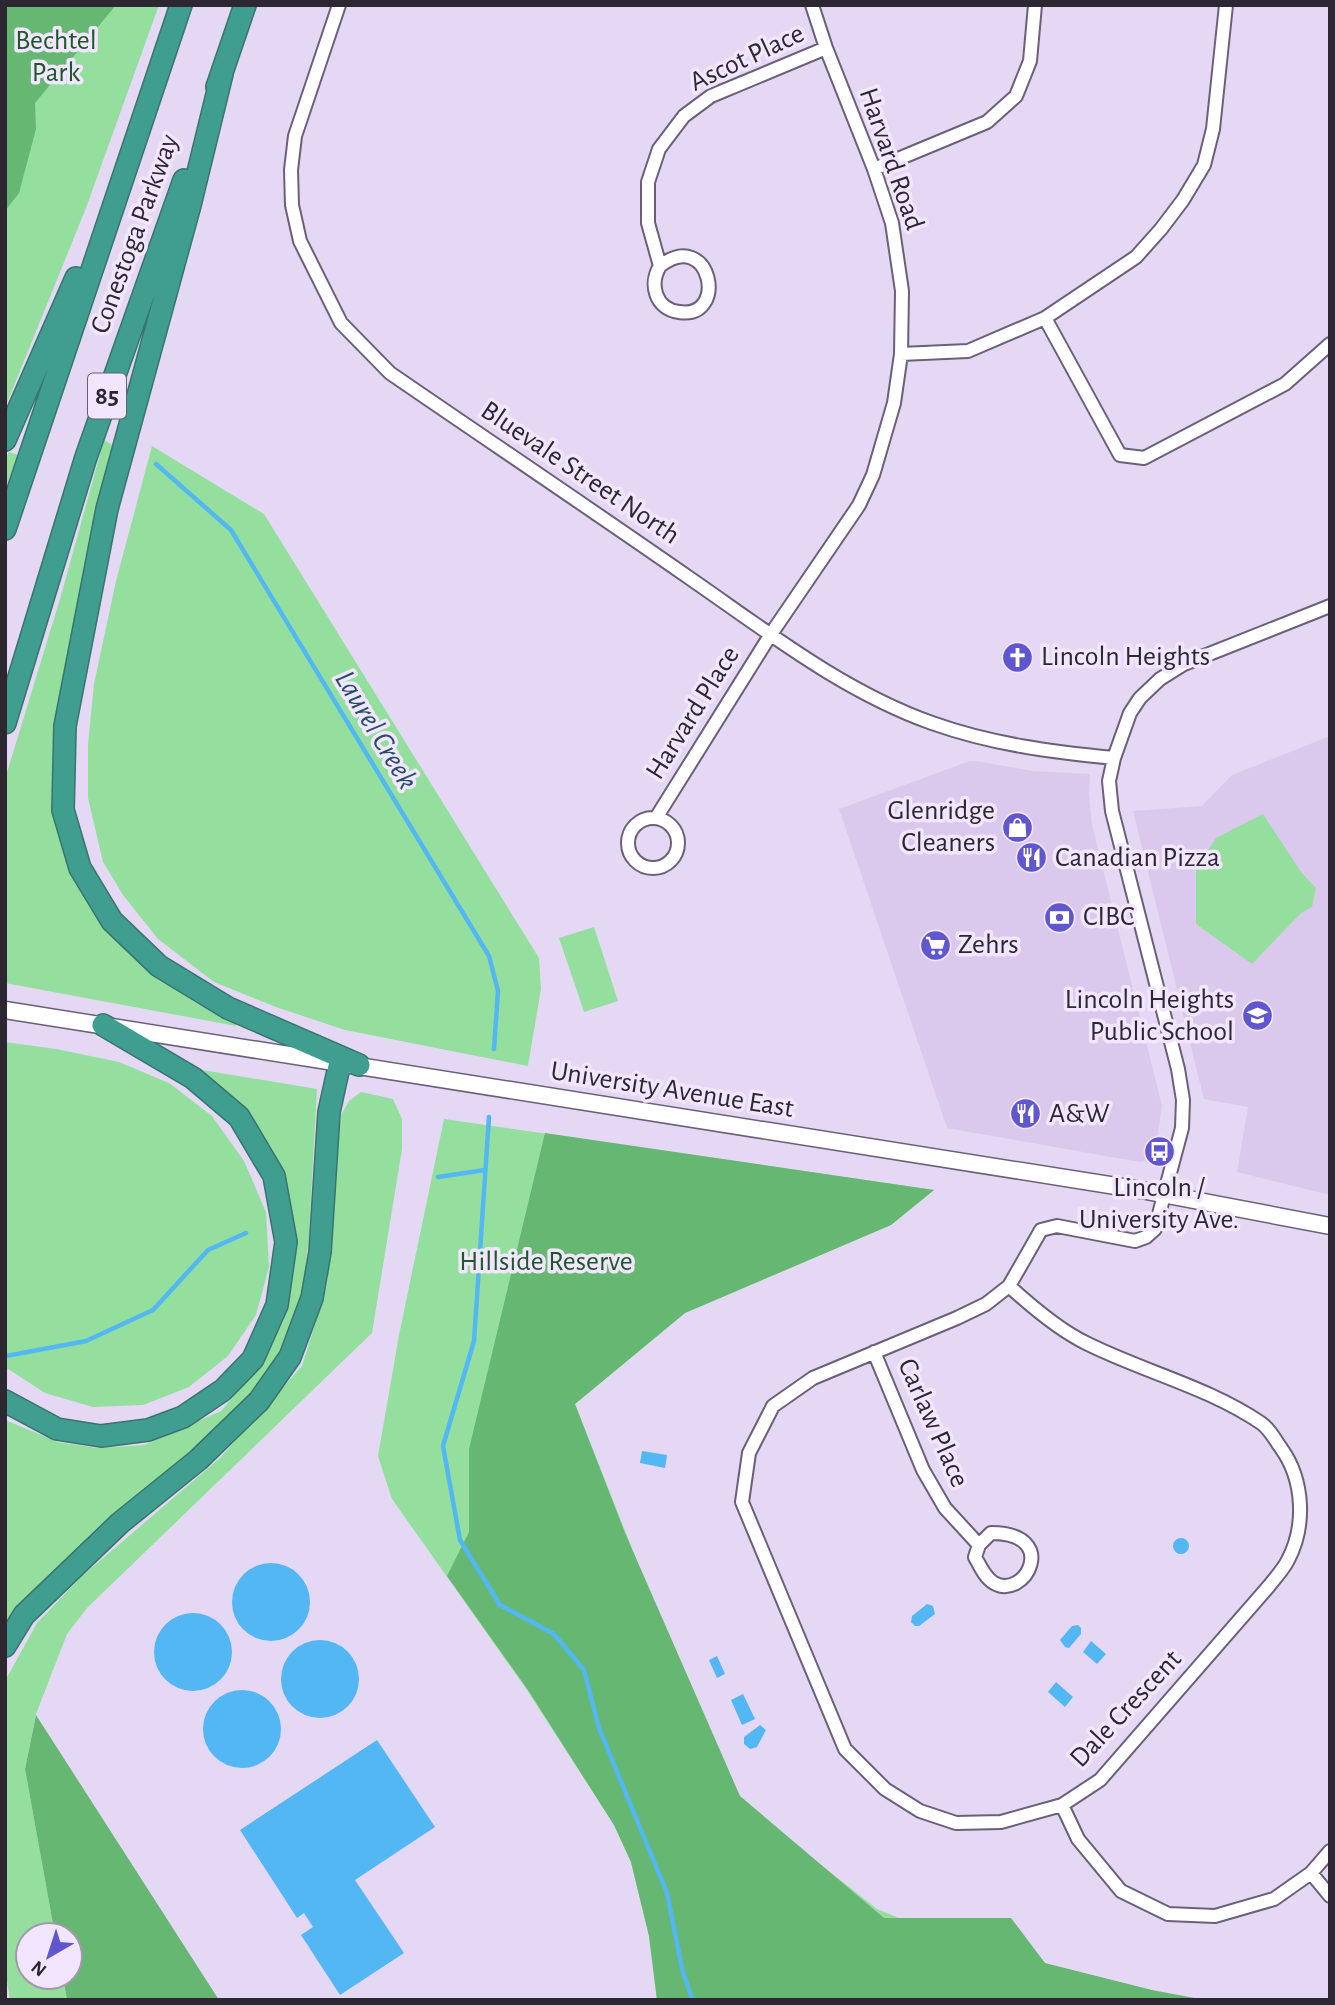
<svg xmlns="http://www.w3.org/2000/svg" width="1335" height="2005" viewBox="0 0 1335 2005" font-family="'Alegreya Sans',sans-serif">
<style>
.built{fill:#dac9ed}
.green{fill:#94df9e}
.forest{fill:#66b772}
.water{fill:#53b7f4}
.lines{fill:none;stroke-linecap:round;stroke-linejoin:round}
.stream{stroke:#53b7f4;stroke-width:4.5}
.minor-casing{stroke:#6c6078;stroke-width:16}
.secondary-casing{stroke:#6c6078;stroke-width:19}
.motorway-casing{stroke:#39746f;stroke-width:24}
.minor{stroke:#fff;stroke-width:12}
.secondary{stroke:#fff;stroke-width:16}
.motorway{stroke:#409e90;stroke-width:21}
.labels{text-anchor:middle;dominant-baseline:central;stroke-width:7;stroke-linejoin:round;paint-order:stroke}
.shield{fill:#f1e6fd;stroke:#67606e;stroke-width:2}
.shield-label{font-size:26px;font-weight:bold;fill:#2c2731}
.park-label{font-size:28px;fill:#1e572a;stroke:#f1e6fd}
.street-label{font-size:28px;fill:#2c2731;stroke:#f1e6fd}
.poi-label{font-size:28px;fill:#2c2731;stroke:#f1e6fd;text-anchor:start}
.water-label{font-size:30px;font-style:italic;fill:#254e68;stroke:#f1e6fd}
</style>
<rect width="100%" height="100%" fill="#e5d8f4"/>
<!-- built -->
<path class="built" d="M1330,736V1195L1237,1172L1248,1107L1204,1099L1133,811L1202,806L1232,775Z
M970,761H976L1033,771L1090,774L1089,794L1092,825L1162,1106L1155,1152L1148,1161L1140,1162L947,1128L839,809Z"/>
<!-- green -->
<path class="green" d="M5,5H159L86,208L5,408Z
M104,440L114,446L55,741L99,916L126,949L158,978L196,1003L236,1019V1026L5,983V779L60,599Z
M152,446L264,514L539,958L541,989L528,1066L345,1030L276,1007L214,982L158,939L123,895L103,862L88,798V744L94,684L116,581Z
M9,452L18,455L5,489V459Z
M1263,814L1301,872L1316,888L1312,907L1301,913L1252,964L1196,924V869L1216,838Z
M594,927L618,1001L584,1012L559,938Z
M5,1042L56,1049L119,1062L169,1083L212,1116L244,1161L266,1212L269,1267L256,1315L228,1356L189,1387L143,1405L93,1407L45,1393L5,1367Z
M196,1069L317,1089L309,1235L302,1302L283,1354L242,1407L5,1628V1420L58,1442L97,1448L144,1445L221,1411L258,1368L284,1320L293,1268V1226L282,1172Z
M361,1092L393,1099L402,1119V1149L372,1333L87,1608L67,1634L36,1714L25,1769L55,1935H28V1977H63L67,2000H10L5,1968V1681L37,1623L81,1577L220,1458L302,1366L327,1286L341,1115L349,1101Z
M444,1119L934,1190L891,1225L685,1313L575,1404L728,1792L877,1909L1101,2000H657L649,1936L631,1862L614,1825L527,1690L392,1499L378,1456L399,1335Z"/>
<!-- forest -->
<path class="forest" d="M5,5H116L35,103L36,129L19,193L5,211Z
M545,1133L934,1190L891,1225L685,1313L575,1404L625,1533L740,1796L884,1918H1011L1045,1963L1152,1990L1205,2000H657L649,1936L631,1862L614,1825L528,1690L447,1576L469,1532V1449Z
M36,1715L219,2000H67L63,1977H70V1935H55L25,1769Z"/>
<!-- water -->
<path class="water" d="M642,1451L667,1455L665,1468L640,1463Z
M1173 1546a8 8 0 1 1 16 0a8 8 0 1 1-16 0Z
M232 1602a39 39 0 1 1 78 0a39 39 0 1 1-78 0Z
M927,1604L933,1606L935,1614L919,1626H915L911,1622L912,1616Z
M154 1652a39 39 0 1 1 78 0a39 39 0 1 1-78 0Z
M1078,1625L1081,1628V1634L1069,1648L1065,1647L1060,1640L1072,1626Z
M281 1679a39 39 0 1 1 78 0a39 39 0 1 1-78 0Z
M1091,1641L1106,1654L1097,1664L1083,1652Z
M717,1656L725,1674L717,1678L709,1660Z
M1056,1682L1073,1697L1065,1707L1048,1692Z
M203 1729a39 39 0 1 1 78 0a39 39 0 1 1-78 0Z
M743,1694L755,1719L742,1725L731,1700Z
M760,1725L766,1730L757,1747L750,1749L744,1744V1737Z
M377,1740L435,1827L355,1880L404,1953L340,1995L301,1935L313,1927L304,1913L297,1918L240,1830Z"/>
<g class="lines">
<!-- stream -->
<path class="stream" d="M156,464L231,530L489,956L498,991L494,1049
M489,1117L474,1341L443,1446L460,1540L500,1605L554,1634L584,1670L599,1728L667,1893L683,1973L693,2000
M438,1177L485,1170
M6,1356L86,1341L153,1310L208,1250L246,1233"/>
<defs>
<path id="minor" d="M339,5L295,136L291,170L292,205L300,241L341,323L390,373C489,441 589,508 688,577C765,630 842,691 932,723C991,744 1051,752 1114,758
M874,169L987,122L1016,96L1030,61L1035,5
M660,266C711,227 729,320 679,312C655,309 649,284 660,266L648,223V182L659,149L684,116L711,96L826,48
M1045,318L1120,455L1144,458L1285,384L1330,344
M901,354L968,351L1045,318L1136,257L1161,229L1183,200L1204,165L1213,129L1226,5
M656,818L771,634L859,505L873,475L894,403L901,354L902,291L892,223L874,169L826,48L812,5
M628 843a25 25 0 1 1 50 0a25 25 0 1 1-50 0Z
M1009,1286C1032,1307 1059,1330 1086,1343C1144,1372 1208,1387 1261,1423C1270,1429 1275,1440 1281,1448C1304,1480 1306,1526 1288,1560C1283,1570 1275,1578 1269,1586L1100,1780L1062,1805L1001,1822L956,1823L920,1811L885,1789L845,1749L742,1502L749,1453L773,1406L813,1378L957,1318L986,1304L1009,1286L1041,1230L1057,1226L1135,1241L1146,1237L1155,1229L1182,1128L1183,1100L1178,1069L1112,811L1109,781L1114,758L1130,713L1140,698L1160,679L1184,664L1330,606
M874,1352L923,1470L945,1508L979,1545L975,1557C980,1566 985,1578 994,1583C1025,1601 1061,1533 991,1533L979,1545
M1062,1805L1078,1839L1121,1891L1168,1914L1215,1916L1274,1899L1311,1873L1330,1851
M1311,1873L1330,1896"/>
<path id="secondary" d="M5,1010L1141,1190L1330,1226"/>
<path id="motorway" d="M222,74L190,205L107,509L65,726L63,810L80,868L112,921L159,966L228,1008L359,1065
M217,87L245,5
M5,440L76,278
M5,529L181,5
M5,723L86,457L184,180
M5,1401L57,1429L101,1436L148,1430L183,1417L223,1390L253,1359L277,1305L286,1242L274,1176L239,1117L193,1078L103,1025
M5,1646L24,1615L120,1523L198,1460L259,1401L290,1357L312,1298L320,1252L329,1112L340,1062"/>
</defs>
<!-- minor casing -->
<use href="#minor" class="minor-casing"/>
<!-- secondary casing -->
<use href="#secondary" class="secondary-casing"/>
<!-- motorway casing -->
<use href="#motorway" class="motorway-casing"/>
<!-- minor -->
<use href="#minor" class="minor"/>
<!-- secondary -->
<use href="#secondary" class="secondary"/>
<!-- motorway -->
<use href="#motorway" class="motorway"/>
</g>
<!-- icons -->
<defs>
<symbol id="church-disc" viewBox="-11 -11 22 22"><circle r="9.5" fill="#6056ce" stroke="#f1e6fd"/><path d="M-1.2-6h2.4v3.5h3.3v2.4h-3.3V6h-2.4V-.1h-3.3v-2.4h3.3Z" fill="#fff"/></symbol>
<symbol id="shop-disc" viewBox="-11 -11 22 22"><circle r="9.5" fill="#6056ce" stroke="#f1e6fd"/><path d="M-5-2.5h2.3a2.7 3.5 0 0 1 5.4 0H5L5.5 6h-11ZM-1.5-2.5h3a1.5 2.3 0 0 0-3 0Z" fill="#fff"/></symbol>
<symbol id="restaurant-disc" viewBox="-11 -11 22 22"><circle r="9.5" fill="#6056ce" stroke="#f1e6fd"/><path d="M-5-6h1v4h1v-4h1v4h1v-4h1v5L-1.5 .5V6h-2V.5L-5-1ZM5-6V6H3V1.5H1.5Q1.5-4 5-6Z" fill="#fff"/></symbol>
<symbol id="bank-disc" viewBox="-11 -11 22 22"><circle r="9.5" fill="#6056ce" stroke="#f1e6fd"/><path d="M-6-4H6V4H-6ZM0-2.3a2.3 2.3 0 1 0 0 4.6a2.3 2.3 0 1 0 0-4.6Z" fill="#fff"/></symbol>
<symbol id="supermarket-disc" viewBox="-11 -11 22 22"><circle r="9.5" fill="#6056ce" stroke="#f1e6fd"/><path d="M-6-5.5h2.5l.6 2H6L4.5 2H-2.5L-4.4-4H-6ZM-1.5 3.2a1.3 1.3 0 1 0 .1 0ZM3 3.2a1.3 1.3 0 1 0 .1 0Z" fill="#fff"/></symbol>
<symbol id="school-disc" viewBox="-11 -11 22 22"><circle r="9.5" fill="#6056ce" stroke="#f1e6fd"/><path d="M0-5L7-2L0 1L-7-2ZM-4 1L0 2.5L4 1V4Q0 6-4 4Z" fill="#fff"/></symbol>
<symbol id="bus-disc" viewBox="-11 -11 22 22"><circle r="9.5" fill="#6056ce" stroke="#f1e6fd"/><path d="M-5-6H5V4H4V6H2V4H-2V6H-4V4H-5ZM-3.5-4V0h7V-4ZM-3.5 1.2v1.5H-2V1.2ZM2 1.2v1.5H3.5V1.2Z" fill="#fff"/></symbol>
</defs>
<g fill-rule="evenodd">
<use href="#church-disc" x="1000" y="640" width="35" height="35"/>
<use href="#shop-disc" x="1000" y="810" width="35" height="35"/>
<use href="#restaurant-disc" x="1014" y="840" width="35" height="35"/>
<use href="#bank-disc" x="1042" y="900" width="35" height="35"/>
<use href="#supermarket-disc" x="918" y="928" width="35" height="35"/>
<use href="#school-disc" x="1240" y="998" width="35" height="35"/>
<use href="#restaurant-disc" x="1008" y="1096" width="35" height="35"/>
<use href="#bus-disc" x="1142" y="1134" width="35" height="35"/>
</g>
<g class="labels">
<!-- shield labels -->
<rect class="shield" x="88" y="373.5" width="38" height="45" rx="5"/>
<g class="shield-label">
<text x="107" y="396">85</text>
</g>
<!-- park labels -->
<g class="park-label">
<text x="56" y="41">Bechtel<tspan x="56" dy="32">Park</tspan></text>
<text x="546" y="1262">Hillside Reserve</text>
</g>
<!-- street labels -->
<g class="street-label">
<text transform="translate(747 58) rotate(-25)">Ascot Place</text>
<text transform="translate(891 159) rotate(71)">Harvard Road</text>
<text transform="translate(135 234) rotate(-70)">Conestoga Parkway</text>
<text transform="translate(580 473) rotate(34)">Bluevale Street North</text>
<text transform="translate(693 713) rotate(-58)">Harvard Place</text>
<text transform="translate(672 1090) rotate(9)">University Avenue East</text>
<text transform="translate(933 1423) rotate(66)">Carlaw Place</text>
<text transform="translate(1126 1709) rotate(-47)">Dale Crescent</text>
</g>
<!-- poi labels -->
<g class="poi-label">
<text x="1041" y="657">Lincoln Heights</text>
<text x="995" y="811" text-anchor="end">Glenridge<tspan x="995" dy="32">Cleaners</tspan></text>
<text x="1055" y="858">Canadian Pizza</text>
<text x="1083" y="917">CIBC</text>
<text x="958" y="945">Zehrs</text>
<text x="1234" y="1000" text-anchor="end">Lincoln Heights<tspan x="1234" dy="32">Public School</tspan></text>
<text x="1049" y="1114">A&amp;W</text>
<text x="1159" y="1188" text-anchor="middle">Lincoln /<tspan x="1159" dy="32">University Ave.</tspan></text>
</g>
<!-- water labels -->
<g class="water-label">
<text transform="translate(376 730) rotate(59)">Laurel Creek</text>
</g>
</g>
<!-- border -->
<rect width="1335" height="2005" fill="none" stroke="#2c2731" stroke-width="14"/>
<!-- north arrow -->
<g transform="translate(49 1956) rotate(219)"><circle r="33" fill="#f1e6fd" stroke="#a29aab" stroke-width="2"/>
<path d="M0-5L12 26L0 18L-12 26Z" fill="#6056ce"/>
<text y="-10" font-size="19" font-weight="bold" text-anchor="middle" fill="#2c2731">N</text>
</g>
</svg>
